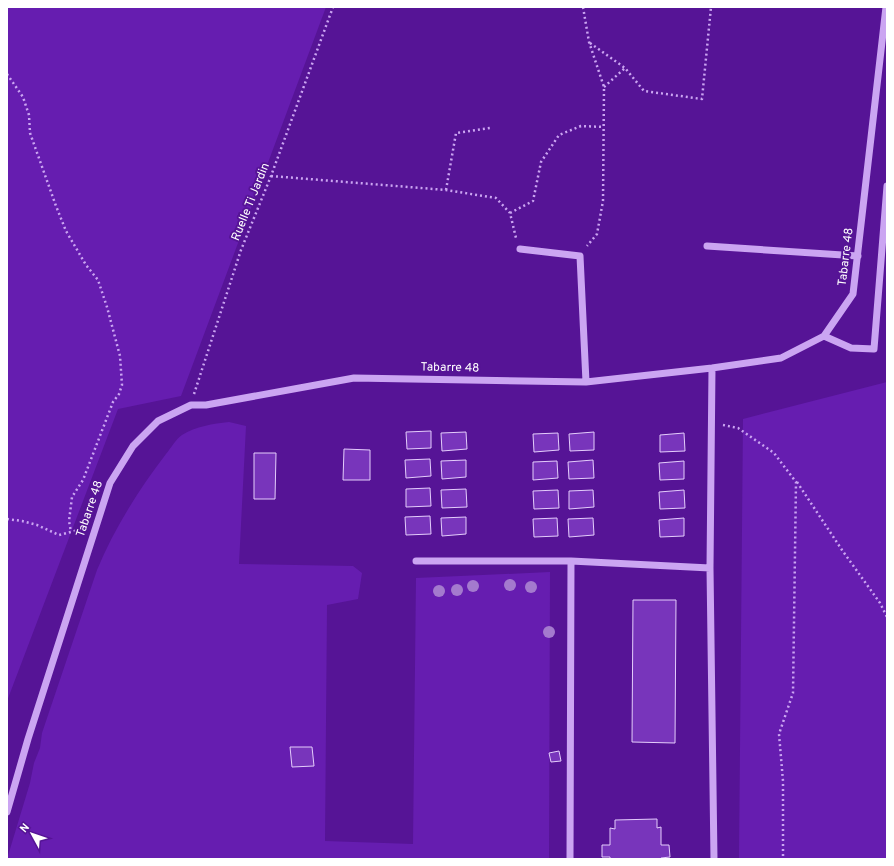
<svg xmlns="http://www.w3.org/2000/svg" width="894" height="866" viewBox="0 0 894 866" font-family="Overpass,sans-serif">
<style>
.green{fill:#661db0}
.building{fill:#7835bb;stroke:#e4cdfc}
.lines{fill:none;stroke-linecap:round;stroke-linejoin:round}
.path{stroke:#cba5f2;stroke-width:2.5;stroke-dasharray:2 3;stroke-linecap:butt}
.minor{stroke:#cba5f2;stroke-width:7}
.tree{fill:#a47ace}
.labels{text-anchor:middle;dominant-baseline:central;stroke-width:4;stroke-linejoin:round;paint-order:stroke}
.street-label{font-size:12px;fill:#fff;stroke:#561496}
</style>
<rect width="100%" height="100%" fill="#561496"/>
<!-- green -->
<path class="green" d="M7,7H326L181,396L118,409L7,701Z
M887,382V859H739L743,419Z
M229,422L246,426L239,564L353,566L362,573L358,599L327,605L325,841L413,844L416,578L550,572L549,859H7L30,783L34,763L40,748L42,733L97,570C114,529 139,489 166,454C171,448 176,439 182,435C196,426 213,424 229,422Z"/>
<!-- building -->
<path class="building" d="M431,431V448L407,449L406,432Z
M466,432L467,449L442,451L441,433Z
M594,432V450L570,451L569,434Z
M558,433L559,450L534,452L533,434Z
M684,433L685,451L660,452V435Z
M344,449L370,450V480H343Z
M254,453H276L275,499H254Z
M430,459L431,476L406,478L405,460Z
M466,460V477L442,479L441,461Z
M593,460L594,478L569,479L568,462Z
M557,461L558,478L533,480V462Z
M684,461V479L660,480L659,463Z
M430,488L431,506L406,507V489Z
M466,489L467,507L442,508L441,490Z
M558,490L559,508L534,509L533,491Z
M593,490L594,507L569,509V491Z
M684,490L685,508L660,509L659,492Z
M430,516L431,534L406,535L405,517Z
M466,517V534L442,536L441,518Z
M557,518L558,536L534,537L533,519Z
M593,518L594,535L569,537L568,519Z
M684,518V536L660,537L659,520Z
M633,600H676L675,743L632,742Z
M290,747H312L314,766L292,767Z
M559,751L561,761L551,762L549,753Z
M657,819V828L661,827V845H669L670,857L661,858V859H610V857H602V845H610V828L615,829V820Z"/>
<g class="lines">
<!-- path -->
<path class="path" d="M583,7L589,42L604,87L603,201L597,234L587,246
M590,43L625,68L644,91L702,99L711,7
M7,74L23,97L29,115L30,133L56,206L66,231L86,265L98,280L107,307L120,356L122,385L119,394L113,402L83,480L72,497L69,521L71,532
M604,87L625,68
M271,176L446,190L496,198L510,213L516,238
M446,190L456,133L490,128
M510,213L533,201L541,162L559,135L581,126L604,127
M194,394L241,250L271,176L333,7
M723,425L738,428L774,453L796,482L793,693L779,734L783,781V859
M797,482L842,550L880,603L887,617
M7,519L22,521L37,525L59,535L82,529"/>
<!-- minor -->
<path class="minor" d="M707,246L858,256
M520,249L580,256L586,382
M824,336L851,348L874,349L887,186
M712,368L710,568L714,859
M416,561H571L710,568
M7,812L28,739L110,483L133,446L158,421L191,405H206L354,378L586,382L712,368L781,358L824,336L853,294L886,7
M570,859L571,561"/>
</g>
<!-- trees -->
<g class="tree">
<circle cx="510" cy="585" r="6"/>
<circle cx="473" cy="586" r="6"/>
<circle cx="531" cy="587" r="6"/>
<circle cx="457" cy="590" r="6"/>
<circle cx="439" cy="591" r="6"/>
<circle cx="549" cy="632" r="6"/>
</g>
<g class="labels">
<!-- street labels -->
<g class="street-label">
<text transform="translate(251 202) rotate(-68)">Ruelle Ti Jardin</text>
<text transform="translate(846 257) rotate(-83)">Tabarre 48</text>
<text transform="translate(450 368) rotate(1)">Tabarre 48</text>
<text transform="translate(90 509) rotate(-71)">Tabarre 48</text>
</g>
</g>
<!-- border -->
<rect width="894" height="866" fill="none" stroke="#ffffff" stroke-width="16"/>
<!-- north arrow -->
<g transform="translate(32 834) rotate(310)" stroke="#561496" stroke-width="3" paint-order="stroke">
<path d="M0-3L7 15L0 10L-7 15Z" fill="#ffffff"/>
<text y="-6" font-size="11" font-weight="bold" text-anchor="middle" fill="#ffffff">N</text>
</g>
</svg>
